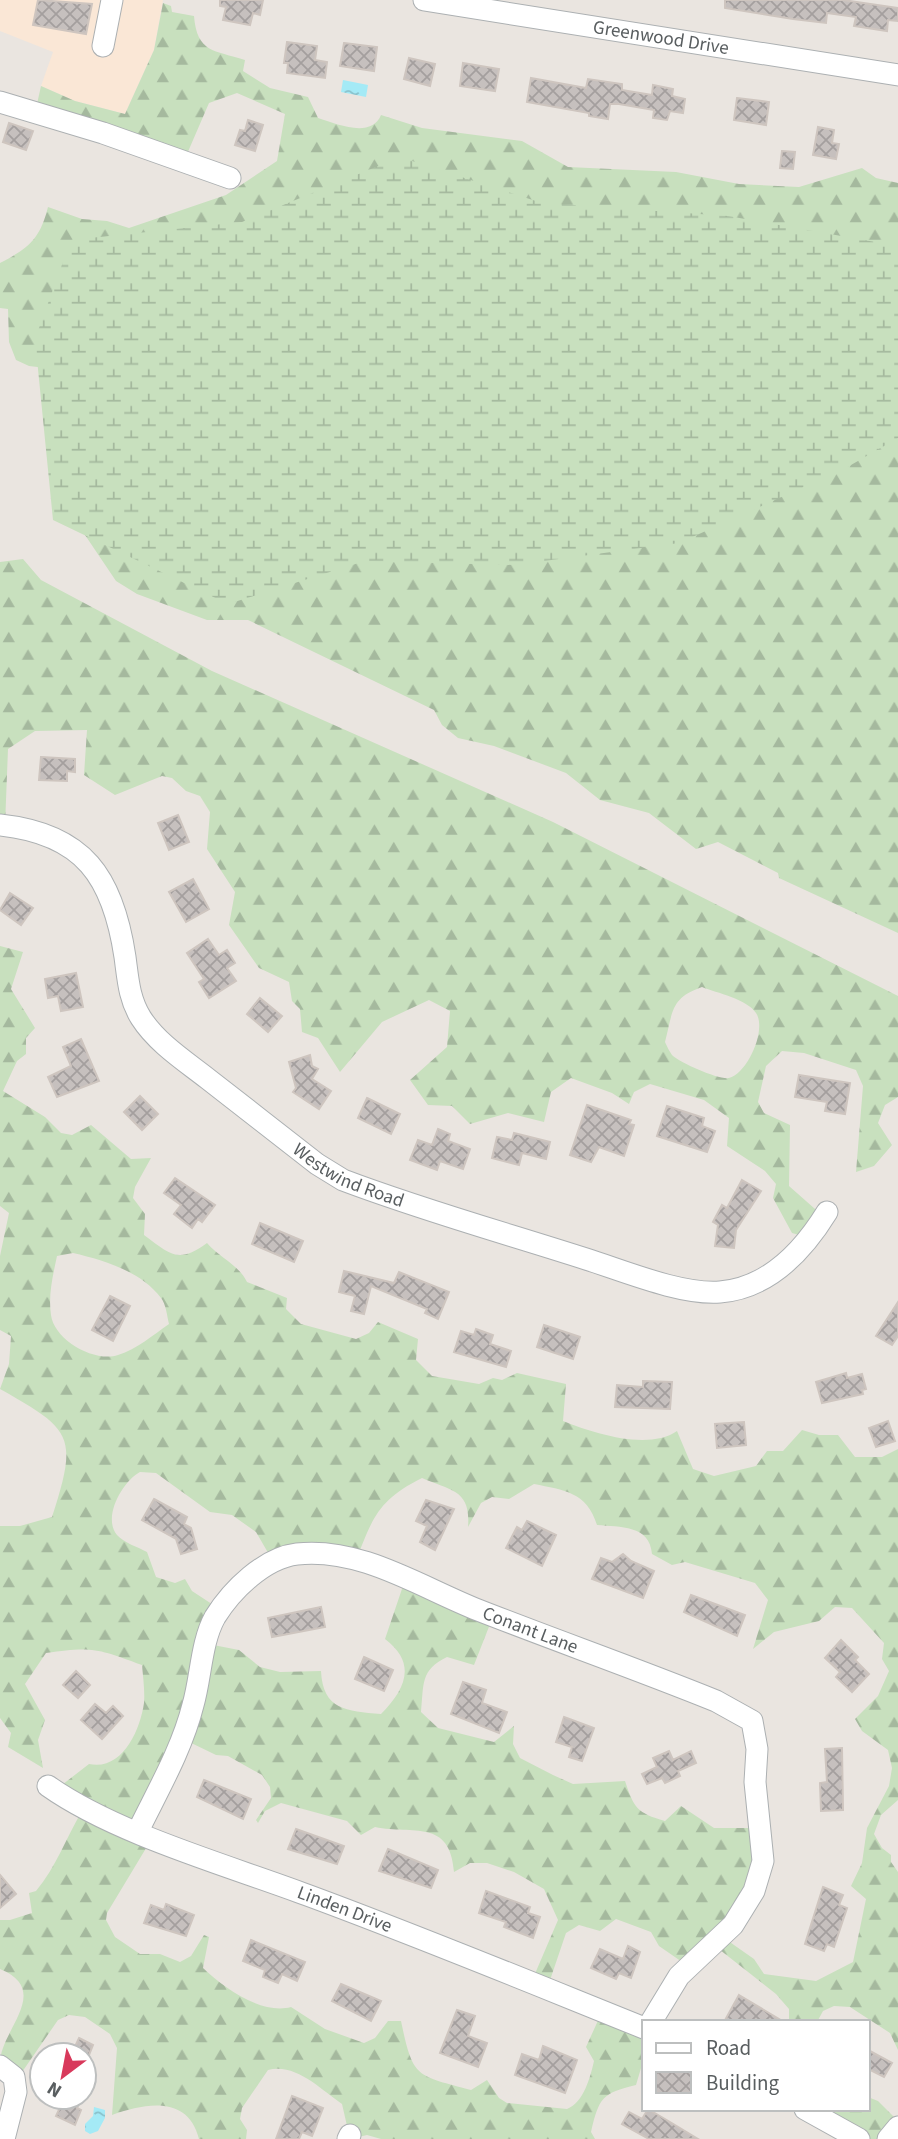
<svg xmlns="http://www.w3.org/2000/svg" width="898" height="2139" viewBox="0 0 898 2139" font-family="'Source Sans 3',sans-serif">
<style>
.commercial{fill:#fae7d6}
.forest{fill:url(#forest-firs);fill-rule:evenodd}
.wetland{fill:url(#wetland-marsh)}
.water{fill:url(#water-ripples)}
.building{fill:url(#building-cross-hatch);stroke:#cec5bf;stroke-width:2}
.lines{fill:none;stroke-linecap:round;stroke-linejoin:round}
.minor-casing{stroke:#acb0b2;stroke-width:23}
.minor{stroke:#fff;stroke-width:21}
.labels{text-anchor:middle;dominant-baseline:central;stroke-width:7;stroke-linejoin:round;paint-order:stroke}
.street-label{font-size:19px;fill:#595e60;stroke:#fff}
</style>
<defs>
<pattern id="forest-firs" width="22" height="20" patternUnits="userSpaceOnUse" patternTransform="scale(1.75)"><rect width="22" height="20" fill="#c8e0be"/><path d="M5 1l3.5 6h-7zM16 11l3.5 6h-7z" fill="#a5b99e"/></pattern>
<pattern id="wetland-marsh" width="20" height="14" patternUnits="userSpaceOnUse" patternTransform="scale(1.75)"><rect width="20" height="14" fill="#c8e0be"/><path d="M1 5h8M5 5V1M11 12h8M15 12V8" fill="none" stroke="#a5b99e"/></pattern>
<pattern id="water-ripples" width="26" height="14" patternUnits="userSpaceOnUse" patternTransform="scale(1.75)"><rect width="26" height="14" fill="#a4eaf6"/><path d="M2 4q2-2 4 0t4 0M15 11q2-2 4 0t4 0" fill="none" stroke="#89c1cb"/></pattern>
<pattern id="building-cross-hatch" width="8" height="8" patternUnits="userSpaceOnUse" patternTransform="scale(1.75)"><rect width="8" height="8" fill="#c6c0be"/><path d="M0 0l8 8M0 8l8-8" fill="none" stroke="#a49f9e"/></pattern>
</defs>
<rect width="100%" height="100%" fill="#eae5e0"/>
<!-- commercial -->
<path class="commercial" d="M0,0H163L154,50L125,114L75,101L41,86L53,52L0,31Z"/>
<!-- forest -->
<path class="forest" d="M163,3L171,6L172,12L194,16C197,53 214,50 245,60L243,71L270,88L308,97L318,118C337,124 371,139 381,115L422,128L522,141L568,167L676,172L739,184L799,187L862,168L876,178L898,183V933L779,878L778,873L718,842L696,849L649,813L600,800L566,773L494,746L458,738L442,725L434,710L248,620H207L137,594L116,581L85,535L107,496L71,371L29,366L16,360L9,342L8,309L0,308V263C29,248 40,239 48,207L82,219L107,221L129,228L226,195L277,161L285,114L237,93L209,103L187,154L113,126L37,104L41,86L75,101L125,114L154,50Z
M23,559L41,580L212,671L553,822L898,996V1097L885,1105L878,1123L892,1145L874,1166L856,1172L863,1086L856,1070L804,1053L782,1051L766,1066L758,1102L764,1113L790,1125L789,1186L823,1216L810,1238L792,1233L773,1198L776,1184L765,1171L727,1146L729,1118L704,1100L650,1084L634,1092L629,1104L612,1093L571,1078L551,1092L544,1122L508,1113L470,1124L452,1106L428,1105L410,1080L447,1047L450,1011L429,1000L382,1022L340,1072L318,1038L302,1032L300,1009L292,1001L289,982L259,968L229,925L235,892L207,849L210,812L200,796L186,791L172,778L162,776L115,795L84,775L87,730L35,731L8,749L5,826H0V562ZM702,987C717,993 747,999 756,1013C767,1029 748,1073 729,1078C719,1080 681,1063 673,1056C670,1053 667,1046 665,1042C673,1012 670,998 702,987Z
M0,946L23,952L11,989L35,1028L26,1038V1054L17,1061L3,1091L45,1117L61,1133L72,1135L91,1125L131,1159L151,1158L135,1187L133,1198L145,1214L144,1235C171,1255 178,1264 207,1243C220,1258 239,1265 247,1282L287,1298L286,1309L301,1324L356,1339L369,1333L378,1322L418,1339L416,1360L432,1376L479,1384L493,1378L502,1380L517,1373L566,1384L563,1421C593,1433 648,1451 677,1431L693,1469L714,1476L756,1466L767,1451H783L802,1430L819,1435H838L855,1457H882L898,1449V1800L881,1815L874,1834L882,1848L891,1855V1862L898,1872V2050L890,2033L850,2007L834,2006L823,2011L817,2022H789V2009L776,1994L715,1946L685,1964L659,1946L651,1932L616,1919L600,1931L579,1925L566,1933L547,1989L531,1983L558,1920L544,1889L514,1872L487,1863H470L454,1872C450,1818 413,1835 375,1827L361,1835L347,1821L281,1803L265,1811L258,1823L256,1820L271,1798L270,1787L262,1775L228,1756L216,1755L183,1739L141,1824L151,1840L107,1913L106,1920L115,1937L140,1954H160L180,1962L191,1956L204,1935L209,1937L203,1968C224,1988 262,2015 291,2007L325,2029L364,2043L375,2038L388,2021H401C413,2078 415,2075 471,2090L487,2080L499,2098L507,2103L567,2109C584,2102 590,2078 594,2061L586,2047L601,2014L644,2030V2058L636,2085C602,2093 599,2098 591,2132L595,2139H381L367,2135L350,2139L342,2104C320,2089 296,2063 268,2070L242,2108L240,2119L247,2130L246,2139H199C188,2095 146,2103 112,2115L117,2048L110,2034L85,2017L69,2015L58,2020L20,2075L0,2063C0,2030 53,1991 0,1969V1920H10L32,1913L29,1893L36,1891C56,1867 66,1838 82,1811L58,1788L89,1764C122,1771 140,1731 144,1703C145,1691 143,1677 142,1665C99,1649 92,1646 46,1653L25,1684L45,1720L38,1740L43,1768L8,1747L11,1733L0,1718V1526H20L52,1517C78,1436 73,1430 0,1389L9,1364L11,1336L0,1330V1256L9,1213L0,1206ZM73,1253C103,1260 141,1271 161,1298C166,1304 167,1316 169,1324C153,1335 137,1349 118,1355C95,1363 54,1340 51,1315C48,1295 53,1275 57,1256ZM140,1472L156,1473L210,1512L232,1515L256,1532L274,1563L357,1558C373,1516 380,1499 422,1478C452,1491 471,1490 468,1527L481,1503L492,1497L509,1499L534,1484C564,1490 587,1492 597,1525C620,1527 650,1525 652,1554L672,1565L685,1562L755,1583L768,1600L753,1649L774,1632L819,1621L835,1607L852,1608L884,1643L882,1659L889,1671L878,1696L855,1719L862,1731L888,1750L892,1768L889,1786L867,1828L862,1863L851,1886L866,1899L853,1962L816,1981L764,1974L754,1959L724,1938L763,1864L759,1828H714L681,1806L665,1821C637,1813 634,1808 625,1781L573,1784L553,1775L520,1758L513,1744L514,1726L494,1742L438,1728L421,1712C424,1684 420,1670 447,1657L474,1665L492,1619L404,1583L385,1639C417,1663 406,1689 381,1714C346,1711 323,1710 321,1671L280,1672L260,1667L239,1650L208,1644L221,1610L192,1591L185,1579L175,1583L156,1577L147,1552C138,1547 124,1543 117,1535C102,1517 123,1481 140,1472Z
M868,2097L878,2101L898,2121L889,2139H856L801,2109H868Z"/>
<!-- wetland -->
<path class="wetland" d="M400,157L542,203L728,216L898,246V438L844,469L679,543L514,565L365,561L228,604L53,520L35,339L71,240L242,222Z"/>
<!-- water -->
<path class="water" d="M343,80L368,85L366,97L341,92Z
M94,2107L105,2110V2118L98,2131L90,2134L85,2131V2124L93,2116Z"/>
<!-- building -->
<path class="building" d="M38,0L92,4L86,34L33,25Z
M220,0H263L260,15L253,13L250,25L223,20L226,7L220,6Z
M725,0H843L898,8V21L888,20L887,31L854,26L856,17L827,13L826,23L793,19L725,8Z
M287,42L317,46L315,60L327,62L325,78L287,73L288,63H284Z
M344,43L377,47L374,71L340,66Z
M409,58L435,64L430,86L404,79Z
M463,63L499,69L495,91L460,86Z
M531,78L586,88L588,79L622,84V90L652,95L653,85L673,89L672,96L685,99L683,113L670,111L667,120L653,118L654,110L619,104H610L608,119L589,116V113L527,102Z
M737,98L769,102L766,125L734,120Z
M248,120L263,125L255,151L235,145L240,130L245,131Z
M9,123L33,131L26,150L3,142Z
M818,127L834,130L832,143L839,144L836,159L813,155Z
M782,151L795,152L793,169L780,168Z
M41,757L75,759V772L67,771V781L39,780Z
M178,815L189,842L169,850L158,823Z
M193,879L209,909L186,922L169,892Z
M10,893L33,908L21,925L0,910Z
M208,939L219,955L227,950L235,963L227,968L236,981L209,998L199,982L204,979L187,953Z
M76,973L83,1007L61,1011L58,996L48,998L45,979Z
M260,998L282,1016L268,1032L247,1014Z
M81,1039L99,1081L57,1097L48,1077L71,1066L63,1047Z
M310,1055L312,1066L318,1069L312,1079L331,1091L319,1109L293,1092L296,1088L289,1062Z
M799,1075L850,1083L845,1114L825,1111L827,1102L795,1097Z
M140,1096L158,1114L142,1130L124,1112Z
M367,1098L400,1114L391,1134L358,1118Z
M587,1105L631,1120L629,1124L634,1125L624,1156L599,1147L591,1162L570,1155Z
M667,1106L704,1118L702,1126L715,1131L707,1152L657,1136Z
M438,1129L450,1134L448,1141L470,1149L463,1169L440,1161L437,1170L410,1160L418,1140L432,1145Z
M514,1133L550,1142L546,1159L522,1153L519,1165L492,1158L497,1137L512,1140Z
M175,1178L215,1205L202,1222L198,1219L192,1228L174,1214L181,1205L164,1193Z
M742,1180L761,1191L736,1230L734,1248L715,1246L718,1225L713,1222L722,1205L727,1208Z
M260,1223L303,1241L294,1262L252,1244Z
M344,1271L394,1283L399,1272L449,1292L438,1319L425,1313L427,1309L371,1286L364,1314L351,1311L355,1296L339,1292Z
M110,1296L130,1306L113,1341L92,1330Z
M898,1302V1336L892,1345L876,1336Z
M544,1325L580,1337L573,1359L537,1347Z
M476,1329L493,1335L490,1344L511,1351L506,1367L454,1352L461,1331L474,1335Z
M846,1373L847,1378L862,1374L866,1389L862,1390L863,1394L822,1403L816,1382Z
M643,1381L672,1382L670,1409L615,1407L617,1385L643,1387Z
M888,1421L895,1441L876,1447L869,1428Z
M744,1422L746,1445L717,1448L715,1424Z
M154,1499L187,1517L184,1524L191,1528L197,1549L181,1554L176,1539L142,1520Z
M426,1500L454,1509L435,1550L420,1542L427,1526L416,1521Z
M527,1521L556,1535L542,1566L506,1548L517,1527L522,1530Z
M623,1554L631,1561L654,1571L643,1598L592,1579L601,1558L612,1562Z
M691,1595L745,1615L737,1636L684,1612Z
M321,1607L325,1627L272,1637L268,1618Z
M841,1640L858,1657L855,1660L869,1674L852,1692L836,1677L840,1672L825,1658Z
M364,1657L393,1670L384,1691L355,1679Z
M76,1671L90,1685L78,1698L63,1685Z
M463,1682L486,1690L482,1703L507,1712L499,1733L451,1714Z
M95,1704L106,1713L113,1706L123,1716L102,1739L81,1720Z
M564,1717L594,1728L582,1761L569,1757L572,1747L556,1742Z
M842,1748L843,1810L821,1811L820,1783L827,1782L825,1749Z
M669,1751L673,1760L691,1751L696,1763L678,1771L680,1776L665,1783L662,1778L647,1784L642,1774L657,1767L653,1758Z
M204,1780L251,1799L243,1819L197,1797Z
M296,1829L344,1846L337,1864L288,1849Z
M388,1849L438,1870L431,1888L379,1871Z
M0,1875L16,1894L0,1908Z
M823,1887L843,1895L839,1905L847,1908L834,1947L827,1944L824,1951L805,1944Z
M486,1891L530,1907L528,1913L540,1917L533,1938L504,1927L506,1922L479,1913Z
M166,1904L194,1915L186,1936L144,1923L151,1905L164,1910Z
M251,1940L305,1962L297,1981L282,1974L278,1983L263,1977L265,1970L243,1961Z
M628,1946L640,1952L631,1978L619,1973L616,1979L591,1968L600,1949L623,1959Z
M341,1984L381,2001L371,2021L332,2001Z
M739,1995L784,2022H724Z
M457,2010L475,2016L468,2036L487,2043L478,2067L440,2053Z
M79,2038L93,2045L89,2055H71Z
M543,2046L577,2060L565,2093L515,2075L522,2054L539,2060Z
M868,2050L892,2063L884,2077L868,2069Z
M292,2096L323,2108L312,2136L302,2132L299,2139H276Z
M65,2097H82L77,2108L81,2110L75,2125L56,2116Z
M648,2109L670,2122L698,2139H649L622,2124L629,2112L642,2119Z"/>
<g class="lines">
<defs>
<g id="minor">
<path id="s1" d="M424,0L898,75"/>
<path d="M103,46L112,0"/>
<path d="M0,102L103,133L230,178"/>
<path id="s2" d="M0,825C84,834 113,877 125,957C128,979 129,999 141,1018C157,1043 185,1061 208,1079C244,1107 281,1136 317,1164L343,1180C422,1210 505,1233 586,1259C624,1271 681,1295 720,1292C769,1288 803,1251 827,1212"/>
<path id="s3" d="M48,1786C116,1834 227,1865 307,1895C421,1937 532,1983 644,2028"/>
<path id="s4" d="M138,1831C158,1790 182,1749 193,1705C201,1678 201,1642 215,1617C232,1590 264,1558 297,1554C361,1547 420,1587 478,1610C557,1641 637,1669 716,1701L752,1721L757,1749L755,1782L763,1861L754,1891L733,1925L679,1976L651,2022"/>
<path d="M0,2066L14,2077L16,2092L4,2139"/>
<path d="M805,2109L859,2139"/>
<path d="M348,2139L350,2135"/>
<path d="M888,2139L898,2127"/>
</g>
</defs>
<!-- minor casing -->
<use href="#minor" class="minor-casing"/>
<!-- minor -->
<use href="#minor" class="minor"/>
</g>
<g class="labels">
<!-- street labels -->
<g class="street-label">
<text stroke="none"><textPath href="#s1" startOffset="240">Greenwood Drive</textPath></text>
<text stroke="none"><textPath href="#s2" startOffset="527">Westwind Road</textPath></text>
<text stroke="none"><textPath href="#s4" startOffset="583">Conant Lane</textPath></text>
<text stroke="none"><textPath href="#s3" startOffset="322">Linden Drive</textPath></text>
</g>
</g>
<!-- legend -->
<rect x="642" y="2020" width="228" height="91" fill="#ffffff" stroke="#bdbfbf" stroke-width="2"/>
<rect x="656" y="2043" width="35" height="10" fill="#ffffff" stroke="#bdbfbf" stroke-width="2"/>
<text x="706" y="2055" font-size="21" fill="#595e60">Road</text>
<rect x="656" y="2072" width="35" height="21" fill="url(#building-cross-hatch)" stroke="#bdbfbf" stroke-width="2"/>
<text x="706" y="2090" font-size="21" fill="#595e60">Building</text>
<!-- north arrow -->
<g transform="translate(63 2076) rotate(212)"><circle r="33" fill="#ffffff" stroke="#bdbfbf" stroke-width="2"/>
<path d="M0-5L12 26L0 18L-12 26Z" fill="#d8395b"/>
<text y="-10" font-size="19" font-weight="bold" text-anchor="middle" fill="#595e60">N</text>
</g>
</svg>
